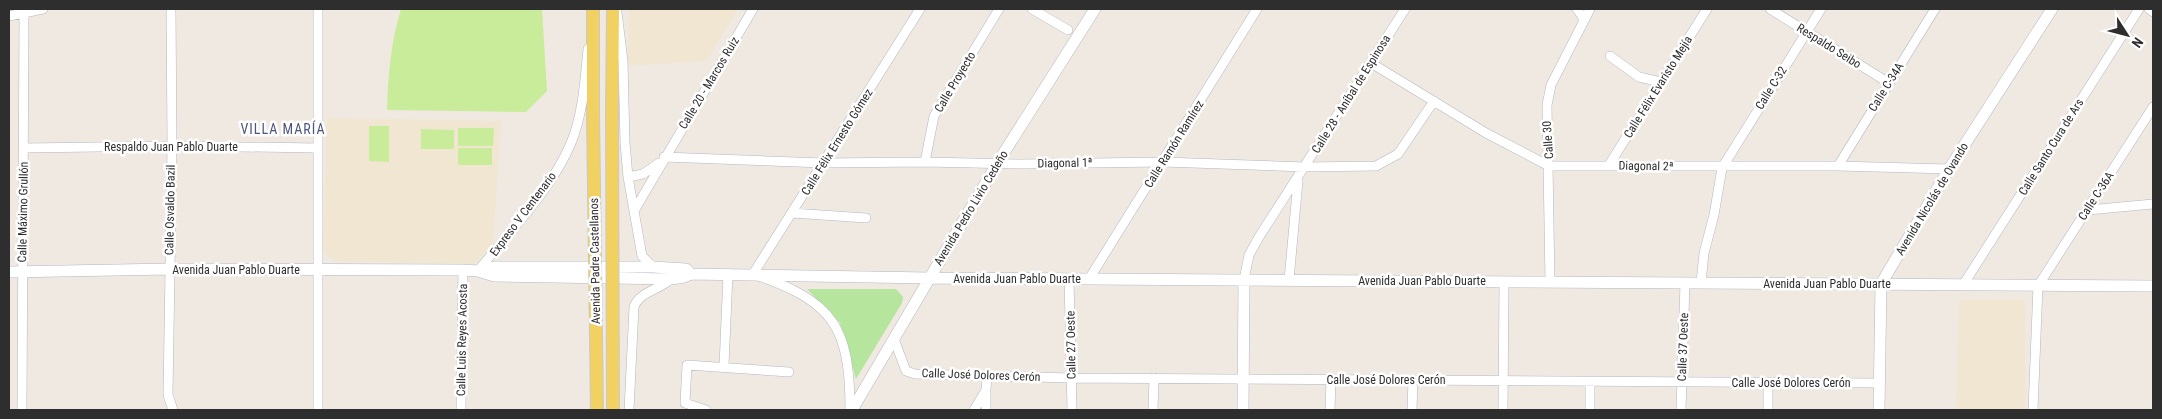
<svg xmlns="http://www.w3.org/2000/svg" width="2162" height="419" viewBox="0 0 2162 419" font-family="'Roboto Condensed',sans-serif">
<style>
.education{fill:#f0e6d1}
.green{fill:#b6e59e}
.pitch{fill:#c9ec9a}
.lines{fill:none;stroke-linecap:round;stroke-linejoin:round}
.street-casing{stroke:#b4b7c1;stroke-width:10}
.secondary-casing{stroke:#b4b7c1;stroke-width:12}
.primary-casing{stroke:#c9c9c9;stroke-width:14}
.street{stroke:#fff;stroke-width:9}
.secondary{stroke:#fff;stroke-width:11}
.primary{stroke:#f2d163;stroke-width:12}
.primary-bridge-casing{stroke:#c9c9c9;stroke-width:14;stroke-linecap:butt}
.primary-bridge{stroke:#f2d163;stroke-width:12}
.labels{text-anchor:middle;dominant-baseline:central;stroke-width:5;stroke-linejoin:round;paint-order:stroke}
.street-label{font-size:12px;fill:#2e2e2e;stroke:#fff}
.neighbourhood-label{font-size:14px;letter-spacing:1px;fill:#4d5680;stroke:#fff}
</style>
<rect width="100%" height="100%" fill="#efe9e1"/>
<!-- education -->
<path class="education" d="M629,9H738L706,61L627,66Z
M327,118L501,121L493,244L474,264L335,261L323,252Z
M1959,300H2025V410H1956Z"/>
<!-- green -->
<path class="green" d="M807,289H896L903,297L902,303L856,379L840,323Z"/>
<!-- pitch -->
<path class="pitch" d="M401,9H542L547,91L526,112L387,110C388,76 391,41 401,9Z
M369,126H389V162L369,161Z
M458,128H494L493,146H458Z
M421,129L454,130V149H421Z
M458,148H492V165H458Z"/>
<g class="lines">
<defs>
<path id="street" d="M171,9L172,146L168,395L173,410
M1032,9L1068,30
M1577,9L1584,19
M1770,9L1889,83
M2149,9L2153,12
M617,12L623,61L625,143L628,177L642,256L653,267
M9,16L43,9
M1610,56L1639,77L1661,82
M1371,63L1486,133L1549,166H1838L1949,169
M24,148L172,146L318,148
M664,157L824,163L925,162L1022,164L1163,162L1305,167L1376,166L1398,154L1434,101
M925,162L934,116L999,9
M1609,165L1707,9
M1838,166L1935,9
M628,177L643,174L659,163
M2088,210L2153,204
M634,211L753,9
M792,213L866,218
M478,271C509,232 552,189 571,143C583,114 585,80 588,49
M1069,279L1072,410
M1089,279L1257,9
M1244,280L1249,255L1259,237L1405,9
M1289,280L1298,181
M1550,282L1547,105L1551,85L1590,9
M1701,283L1704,253L1714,215L1722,168L1821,9
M1963,285L2139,9
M894,339L906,371L915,374L1071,378L1879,383
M724,366L728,274
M1590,381V410
M986,391V410
M22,410L24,13
M318,410V9
M461,410L463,270
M629,410L634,307C639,292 659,290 671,279
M706,410L685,403L687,365L789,372
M850,410C850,326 833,301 753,274L920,9
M974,410L986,390L987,376
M1153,410L1154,378
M1330,410L1331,379
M1412,410L1413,380
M1503,410L1504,282
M1681,410L1685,283
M1768,410V382
M2033,410L2038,286L2153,107"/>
<path id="secondary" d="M478,271L494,267H653L686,269L691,274
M9,272L169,269L463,270L478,271L494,276L671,279L684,277L691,274L930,278L2153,286
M852,410L998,162L1095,9
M1243,410L1244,280
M1879,410L1881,284L1949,169L2052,9"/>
<path id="primary" d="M593,112V9
M612,114L613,9"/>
</defs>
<!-- street casing -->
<use href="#street" class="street-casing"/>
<!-- secondary casing -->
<use href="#secondary" class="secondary-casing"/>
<!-- primary casing -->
<use href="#primary" class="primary-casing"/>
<!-- street -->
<use href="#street" class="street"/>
<!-- secondary -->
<use href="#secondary" class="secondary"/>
<!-- primary -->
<use href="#primary" class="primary"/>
<defs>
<path id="primary-bridge" d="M593,112L597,410
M612,114L613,410"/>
</defs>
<!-- primary-bridge casing -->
<use href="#primary-bridge" class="primary-bridge-casing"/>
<!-- primary-bridge -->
<use href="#primary-bridge" class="primary-bridge"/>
</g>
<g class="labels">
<!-- street labels -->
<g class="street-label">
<text transform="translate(1829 46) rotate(32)">Respaldo Seibo</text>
<text transform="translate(955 82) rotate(-59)">Calle Proyecto</text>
<text transform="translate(709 83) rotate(-59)">Calle 20 - Marcos Ruiz</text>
<text transform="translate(1658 87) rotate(-58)">Calle Félix Evaristo Mejía</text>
<text transform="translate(1886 87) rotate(-58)">Calle C-34A</text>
<text transform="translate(1771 88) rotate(-58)">Calle C-32</text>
<text transform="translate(1351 94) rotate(-58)">Calle 28 - Aníbal de Espinosa</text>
<text transform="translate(1548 140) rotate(-94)">Calle 30</text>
<text transform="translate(837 142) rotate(-58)">Calle Félix Ernesto Gómez</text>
<text transform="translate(1174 144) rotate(-58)">Calle Ramón Ramírez</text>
<text x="171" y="147">Respaldo Juan Pablo Duarte</text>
<text transform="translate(2051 147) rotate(-58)">Calle Santo Cura de Ars</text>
<text transform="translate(1065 163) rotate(-1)">Diagonal 1ª</text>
<text transform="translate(1646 166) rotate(1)">Diagonal 2ª</text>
<text transform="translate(2096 196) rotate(-57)">Calle C-36A</text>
<text transform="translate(1932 199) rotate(-59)">Avenida Nicolás de Ovando</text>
<text transform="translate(971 208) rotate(-59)">Avenida Pedro Livio Cedeño</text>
<text transform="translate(170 210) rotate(-89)">Calle Osvaldo Bazil</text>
<text transform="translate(23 212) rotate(-89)">Calle Máximo Grullón</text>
<text transform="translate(523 214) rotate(-53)">Expreso V Centenario</text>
<text transform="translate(595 261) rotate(-91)">Avenida Padre Castellanos</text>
<text x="236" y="270">Avenida Juan Pablo Duarte</text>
<text x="1017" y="279">Avenida Juan Pablo Duarte</text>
<text x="1422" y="281">Avenida Juan Pablo Duarte</text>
<text x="1827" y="284">Avenida Juan Pablo Duarte</text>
<text transform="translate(462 340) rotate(-89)">Calle Luis Reyes Acosta</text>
<text transform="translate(1071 345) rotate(-91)">Calle 27 Oeste</text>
<text transform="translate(1683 347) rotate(-88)">Calle 37 Oeste</text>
<text transform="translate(981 375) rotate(2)">Calle José Dolores Cerón</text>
<text x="1386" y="380">Calle José Dolores Cerón</text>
<text x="1791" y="383">Calle José Dolores Cerón</text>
</g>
<!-- neighbourhood labels -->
<g class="neighbourhood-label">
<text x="283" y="129">VILLA MARÍA</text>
</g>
</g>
<!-- border -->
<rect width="2162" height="419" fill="none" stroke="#2e2e2e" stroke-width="20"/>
<!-- north arrow -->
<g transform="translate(2127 35) rotate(126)" stroke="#ffffff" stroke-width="4" paint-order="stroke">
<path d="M0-4L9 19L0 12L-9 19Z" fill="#2e2e2e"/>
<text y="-8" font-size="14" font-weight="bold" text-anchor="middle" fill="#2e2e2e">N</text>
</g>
</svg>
